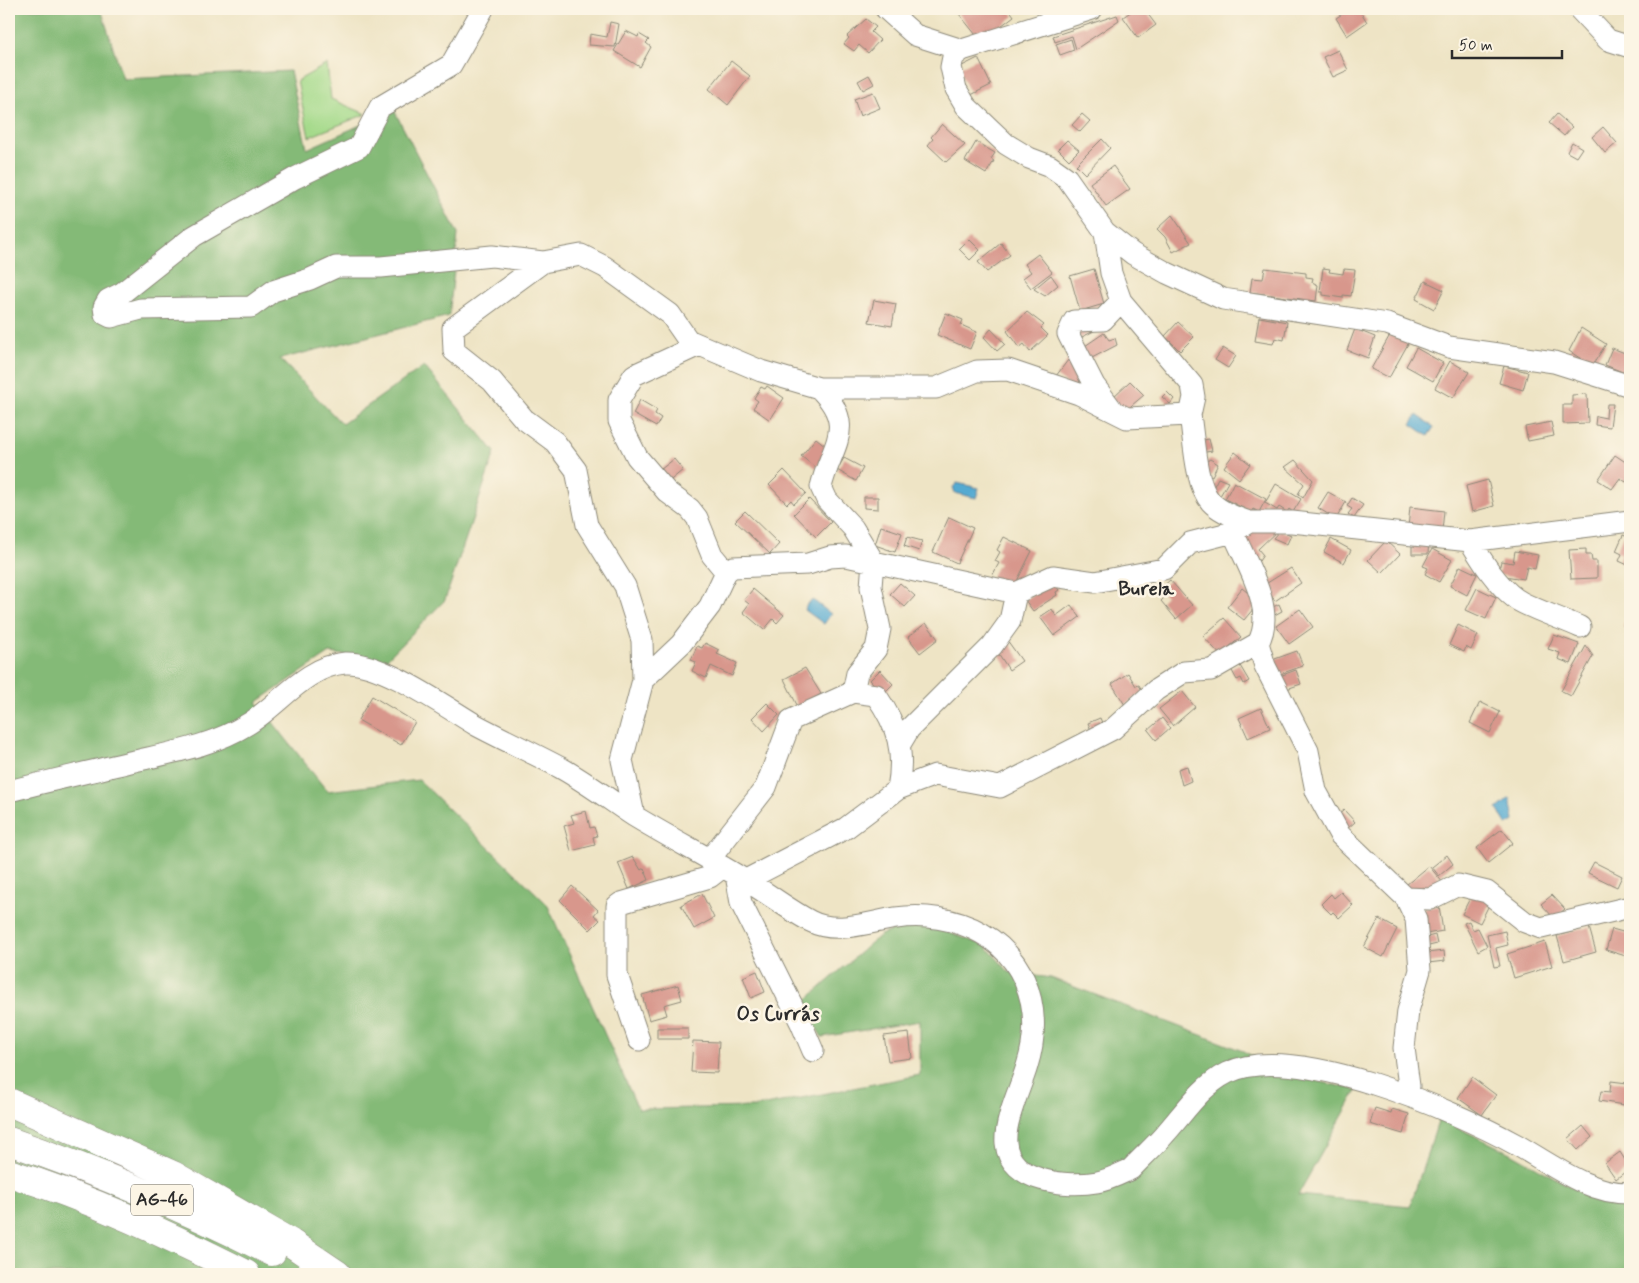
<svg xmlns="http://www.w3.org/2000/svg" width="1639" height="1283" viewBox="0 0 1639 1283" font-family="Mynerve,sans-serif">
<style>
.green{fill:#a5da8b;stroke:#68825b}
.forest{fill:#84ba77;stroke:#587251}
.water{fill:#55aad1;stroke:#406a7e}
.building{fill:#d8978c}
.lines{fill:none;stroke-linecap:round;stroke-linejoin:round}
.minor-casing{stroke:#8c8878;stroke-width:23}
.highway-casing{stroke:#8c8878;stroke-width:29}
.minor{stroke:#fff;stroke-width:21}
.highway{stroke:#fff;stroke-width:28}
.labels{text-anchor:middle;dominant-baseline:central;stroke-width:5;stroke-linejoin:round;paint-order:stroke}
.shield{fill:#fcf5e5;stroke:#6a6863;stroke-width:1}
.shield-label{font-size:18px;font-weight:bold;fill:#2b2b2b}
.neighbourhood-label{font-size:20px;font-weight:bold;fill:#2b2b2b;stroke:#fcf5e5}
</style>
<rect width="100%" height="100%" fill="#fcf5e5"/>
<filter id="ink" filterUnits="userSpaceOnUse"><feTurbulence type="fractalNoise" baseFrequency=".02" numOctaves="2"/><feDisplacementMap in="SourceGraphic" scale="10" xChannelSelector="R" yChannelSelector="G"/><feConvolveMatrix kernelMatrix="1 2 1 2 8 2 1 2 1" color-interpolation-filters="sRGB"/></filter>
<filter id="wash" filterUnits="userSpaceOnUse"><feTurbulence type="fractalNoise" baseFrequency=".0096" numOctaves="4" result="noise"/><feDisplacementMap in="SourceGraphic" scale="20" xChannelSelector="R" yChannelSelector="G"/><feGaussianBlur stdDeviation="1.12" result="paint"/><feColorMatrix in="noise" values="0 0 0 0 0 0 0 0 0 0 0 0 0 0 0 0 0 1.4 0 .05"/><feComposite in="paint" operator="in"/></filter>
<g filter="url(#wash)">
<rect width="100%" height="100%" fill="#eee4c5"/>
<!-- green -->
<path class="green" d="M327,64L331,99L366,114L309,137L297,81Z"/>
<!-- forest -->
<path class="forest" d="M9,9H101L123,79L290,71L307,149L394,110L458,234L449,316L280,359L342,424L424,366L495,452L445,600L385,661L330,653L257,702L327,791L419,780L547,904L638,1109L755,1107L920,1075V1021L822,1037L802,1004L880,935L920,922L986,946L1009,972L1051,978L1243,1051L1285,1074L1357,1090L1298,1195L1410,1206L1439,1119L1511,1153L1598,1202L1630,1205V1274H9Z"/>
<!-- water -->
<path class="water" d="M1417,415L1434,427L1428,436L1411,424Z
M957,483L979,488L976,498L955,493L953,487Z
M813,600L831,614L824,624L805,610L807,604Z
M1510,798L1514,821L1507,825L1497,809Z"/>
<g id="blocks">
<!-- building -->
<path class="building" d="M955,9H1009L1014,16L993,32L976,35Z
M1135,9H1144L1156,25L1138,38L1123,17Z
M1350,9H1359L1367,22L1347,36L1336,18Z
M1117,15L1119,20L1076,49L1072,36L1055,42L1053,36Z
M866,19L876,27L871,32L880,40L868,53L859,45L854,51L844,44L849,38L847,36Z
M610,22L619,24L615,47L589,45L590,34L607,37Z
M626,31L638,37L639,34L649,40L646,43L651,47L640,67L614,51Z
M1071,39L1074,50L1060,55L1056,44Z
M1338,50L1348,70L1333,77L1323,57Z
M978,58L991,85L971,95L958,68Z
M731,61L750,76L728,105L709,89Z
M869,75L874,84L863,90L858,81Z
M873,92L880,108L860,116L854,99Z
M1082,114L1090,121L1080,132L1072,125Z
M1557,114L1572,127L1564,136L1549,123Z
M942,124L965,145L946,162L928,145L933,139L931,137Z
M1603,127L1617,143L1605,153L1592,137Z
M1102,139L1110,148L1085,174L1076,165Z
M1067,140L1079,150L1069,160L1058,149Z
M976,142L995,153L991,159L994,161L986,174L965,161Z
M1572,142L1582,148L1576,157L1567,152Z
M1113,166L1130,189L1106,206L1090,183Z
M1172,215L1191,243L1173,252L1165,237L1157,229Z
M969,239L980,250L970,260L959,249Z
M1001,243L1010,255L987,272L978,262Z
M1038,254L1052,272L1031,288L1023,278L1031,272L1025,264Z
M1265,268L1306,273V277L1313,278L1312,282L1318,285L1316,301L1250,292L1252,278L1263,279Z
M1323,268L1330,269L1329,272L1343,274L1344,269L1355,270L1351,296L1343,295V298L1323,295V292H1320Z
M1094,269L1104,304L1080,311L1070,276Z
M1051,275L1058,285L1045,296L1034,289Z
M1425,281L1444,290L1434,309L1416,299Z
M874,300L896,304L892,326L869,322Z
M1027,312L1044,325L1041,328L1048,335L1030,352L1024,344L1019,348L1007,331Z
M946,313L963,320L961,325L977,332L970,349L937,335Z
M1259,317L1287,322L1284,340L1275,338L1273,344L1255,341Z
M1178,322L1194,337L1180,351L1165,336Z
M1581,328L1606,344L1592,366L1569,351Z
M991,329L1005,344L997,351L984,337Z
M1098,329L1080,338L1077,330Z
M1355,329L1375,337L1368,358L1347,350Z
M1104,333L1109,340L1115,338L1117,345L1088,360L1082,348Z
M1390,335L1409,342L1389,378L1371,369Z
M1223,348L1236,356L1228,368L1215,360Z
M1416,348L1443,363L1433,381L1406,366Z
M1612,348L1630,355V375L1605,365Z
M1068,360L1086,374L1075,390L1056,376Z
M1450,361L1469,372L1453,398L1435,388Z
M1504,366L1528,372L1523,390L1499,383Z
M1130,381L1144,395L1125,411L1112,398Z
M767,386L784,398L770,420L753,408L758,401L754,398L761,387L765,389Z
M1167,392L1174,399L1170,404L1162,397Z
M1587,394L1588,423L1563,424V405H1572V395Z
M640,400L657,410L655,414L661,418L656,427L633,414Z
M1607,404H1613L1610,427L1595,425L1596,416L1606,418Z
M1551,422L1554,436L1528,441L1525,427Z
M816,438L831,450L816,468L801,456Z
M1209,439L1212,451L1200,453L1198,441Z
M1235,452L1250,464L1239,479L1224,467Z
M1615,455L1630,465V476L1626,482L1620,478L1612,489L1598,480Z
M844,458L863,468L856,481L837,470Z
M674,459L683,470L666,484L656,473Z
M1210,459L1218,464L1212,476L1202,473L1201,465Z
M1295,460L1313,480L1303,498L1298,494L1304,484L1285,467Z
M784,470L806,493L794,504L791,500L787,504L769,485Z
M1218,478L1228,482L1217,501L1210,494Z
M1488,480L1494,506L1472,512L1466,486Z
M1234,482L1266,499L1259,512L1253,509L1251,512L1225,499Z
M1276,484L1301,499L1293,512L1289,509L1287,512L1279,507L1277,510L1265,503Z
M1328,492L1346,502L1336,519L1318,508Z
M864,497H878V509L864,508Z
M1352,498L1363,505L1354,518L1348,514L1352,509L1347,506Z
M809,499L831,522L816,537L794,514Z
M1410,507L1444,511L1442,531L1408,528Z
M745,511L779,544L770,554L735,521Z
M949,517L973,528L957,563L933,552Z
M1248,525L1280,528L1258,549L1263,555L1259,561L1238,535Z
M881,526L902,533L895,552L875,545Z
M1280,530L1291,535L1287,544L1273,538Z
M1623,535L1630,538V566L1619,561L1622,554L1616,551Z
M907,537L922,541L919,551L904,546Z
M1004,537L1032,551L1012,591L990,580L999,563L995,561L1000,552L997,550Z
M1331,539L1351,550L1344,563L1324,552Z
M1412,540H1429L1428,554H1412Z
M1386,541L1400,554L1382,573L1368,560Z
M1432,549L1452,560L1439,582L1425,574L1428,568L1423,566Z
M1586,549V555H1591L1592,561H1597V578L1571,579L1569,550Z
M1515,551L1538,555L1535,569L1527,567L1524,579L1498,575L1501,561L1513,563Z
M1460,566L1477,574L1467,595L1450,586Z
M1291,568L1301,583L1275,601L1264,585Z
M1170,580L1192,605L1176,619L1161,601L1166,596L1160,589Z
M900,583L915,596L905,607L890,594Z
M1049,584L1055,585L1059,590L1056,592L1057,595L1033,611L1025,600Z
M1242,588L1259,602L1244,620L1227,607Z
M1477,588L1496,597L1486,619L1466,610Z
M753,589L784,615L777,623L773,619L764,630L743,612L749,604L744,600Z
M1279,604L1282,611L1269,618L1267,610Z
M1071,605L1080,617L1054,636L1040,617L1052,609L1056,616Z
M1300,609L1313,627L1289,644L1276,626Z
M1629,612L1630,613V630L1623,626Z
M1224,618L1241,637L1228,648L1223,658L1203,636Z
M926,623L938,639L920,653L908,637Z
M1458,625L1478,635L1471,650L1466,647L1464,652L1449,645Z
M1554,635L1579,644L1571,664L1558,659L1560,653L1548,649Z
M1007,640L1022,661L1009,670L995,648Z
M705,643L719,650L717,654L737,663L732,676L711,666L706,678L692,671L696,662L691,660L697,646L702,648Z
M1586,646L1593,656L1571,696L1561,691Z
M1297,651L1303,666L1277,675L1272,660Z
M1239,664L1249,681L1244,684L1241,678L1237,680L1231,669Z
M805,668L821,694L798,707L784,679Z
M880,670L893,684L883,694L870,680Z
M1296,670L1301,684L1281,691L1277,677Z
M1128,673L1136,686L1139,685L1143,692L1125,705L1112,684Z
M1182,691L1195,707L1173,726L1159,709Z
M372,696L415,722L401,745L358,720Z
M1480,702L1500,712L1490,733L1470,723Z
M767,703L779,715L764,731L752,718Z
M1261,708L1270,728L1248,738L1239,718Z
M1100,718L1105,730L1093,735L1088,723Z
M1162,718L1170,728L1156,740L1148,730Z
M1187,766L1191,781L1182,785L1178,769Z
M1344,810L1355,822L1347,829L1336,817Z
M586,811L590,828L594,827L597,836L593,837L595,845L571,851L564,826L574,823L571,815Z
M1502,829L1513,843L1488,863L1477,848Z
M1447,855L1453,864L1439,876L1432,867Z
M633,857L641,870L644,868L649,880L629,889L618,863Z
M1594,862L1622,876L1617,887L1588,873Z
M1429,866L1444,884L1430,895L1424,887L1415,894L1401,889Z
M572,886L598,910L594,915L600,920L590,930L560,900Z
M1341,892L1353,905L1339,918L1333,912L1331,914L1321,904L1331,894L1334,898Z
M1473,892L1491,901L1480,923L1462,914Z
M702,894L714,918L694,929L681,905Z
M1552,895L1565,909L1554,918L1541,904Z
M1439,906L1443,931L1426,934L1423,908Z
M1379,919L1397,929L1383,957L1364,947Z
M1469,921L1473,930L1478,928L1487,946L1478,951L1464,923Z
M1589,927L1596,952L1564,961L1557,936Z
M1612,929L1630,934L1629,957L1606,950Z
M1505,931L1508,945L1496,948L1500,966L1494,967L1487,935Z
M1435,935L1437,944L1425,947L1423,938Z
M1545,942L1552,966L1514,978L1507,954Z
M1444,951L1445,961L1428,963L1426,953Z
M757,971L765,992L751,998L743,977Z
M678,985L682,1000L664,1005L667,1015L649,1020L642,995Z
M657,1028H688V1039H657Z
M909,1033L912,1058L888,1061L884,1036Z
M693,1041L719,1042L717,1073L691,1072Z
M1472,1077L1496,1095L1482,1115L1458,1098Z
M1611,1081L1627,1083L1624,1105L1599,1101L1601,1091L1610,1092Z
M1375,1108L1391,1113L1392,1109L1409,1114L1403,1134L1370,1124Z
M1583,1126L1592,1137L1578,1150L1568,1139Z
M1620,1152L1630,1168L1616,1179L1605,1163Z"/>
</g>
</g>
<g filter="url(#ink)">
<use href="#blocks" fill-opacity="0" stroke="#8c8878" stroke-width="1"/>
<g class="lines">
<defs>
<path id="minor" d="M483,9L451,65L380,107L359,147L295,178L194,236L122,293L108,300L104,307L105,314L111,317L141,309L251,307L273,291L310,279L336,267H381L492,256L543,262
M886,9L915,35L962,50
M1092,9L962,50L953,57L951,67L956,89L966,106L1006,144L1029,158L1050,166L1067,178L1105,232L1133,254L1167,273L1223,299L1387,324L1449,347L1554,362L1630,386
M1579,9L1608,40L1630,47
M699,345L634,375L619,400V421L637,457L667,492L690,509L697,518L712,555L726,572
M1111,408L1094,385L1068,334L1074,321L1103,320L1121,301
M1190,415C1194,438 1195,485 1211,502C1220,512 1237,518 1249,522
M1233,532C1246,564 1277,610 1258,643L1265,666L1308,751L1316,791L1340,835L1406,898L1416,919L1420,970L1408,1011L1404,1048L1409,1086L1407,1095
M1470,541C1482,561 1497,585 1516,599C1529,608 1563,619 1580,627
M643,680L642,640L625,586L587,525L576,470L555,442L524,419L492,381L454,351L453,328L543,262L581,255L605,267L670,314L688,340L761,371L819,388H936L977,371L1008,370L1079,394L1127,418L1190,415L1194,397L1192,385L1121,301L1111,273L1105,232
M900,744L909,729L992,646L1010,621L1016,593
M898,789L935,775L1000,787L1113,729L1156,690L1184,672L1211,670L1258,643
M9,791C49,781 89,772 130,762C169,753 213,746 248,724C279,705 306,666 345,663C381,661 444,706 476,725C504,740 533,753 561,768C586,782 610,800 634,816C672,839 711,859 748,882C769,894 789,910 810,921C836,935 868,922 896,918C917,915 940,917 961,924C1023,945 1046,1006 1027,1066C1021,1087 1004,1121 1006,1143C1009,1183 1068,1187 1097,1182C1109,1180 1120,1174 1131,1169C1142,1157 1155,1146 1165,1134C1184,1113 1201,1086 1227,1073C1292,1040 1456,1111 1517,1145C1552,1165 1589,1194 1630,1193
M634,815L622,760L643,680L681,644L710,606L726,572L733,567L808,564L830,557L846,556L1016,593L1053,576L1095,582L1164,569L1190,543L1233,532L1249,522H1292L1470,541L1630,521
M709,860L766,787L791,720L853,692L857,673L876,649L880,629L871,587L873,561L853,528L827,500L821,487C831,445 858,427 819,388
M736,875L741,903L801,1023L813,1051
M746,880L846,828L898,789C905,750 898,727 876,695L853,692
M1406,898L1430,899L1458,885L1487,892L1525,922L1541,928L1630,907
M639,1040L617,975V906L621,903L710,877L723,867"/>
<path id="highway" d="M9,1102L173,1175L291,1243L337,1274
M9,1141C99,1172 187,1209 272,1252
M9,1173C93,1199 168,1235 246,1274"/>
</defs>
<!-- minor casing -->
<use href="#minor" class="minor-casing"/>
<!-- highway casing -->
<use href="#highway" class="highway-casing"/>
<!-- minor -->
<use href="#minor" class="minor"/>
<!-- highway -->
<use href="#highway" class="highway"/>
</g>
</g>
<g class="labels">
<!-- shield labels -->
<rect class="shield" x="131" y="1184.5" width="62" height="31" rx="4"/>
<g class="shield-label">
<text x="162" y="1200">AG-46</text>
</g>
<!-- neighbourhood labels -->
<g class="neighbourhood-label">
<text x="1146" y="589">Burela</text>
<text x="778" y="1014">Os Currás</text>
</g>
</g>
<!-- margin -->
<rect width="1639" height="1283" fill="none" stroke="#fcf5e5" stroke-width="30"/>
<!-- scale -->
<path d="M1452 50v8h110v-8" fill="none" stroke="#2b2b2b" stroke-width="2.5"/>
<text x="1459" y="50" font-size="15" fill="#2b2b2b" stroke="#fcf5e5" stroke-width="4" paint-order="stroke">50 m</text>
</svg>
